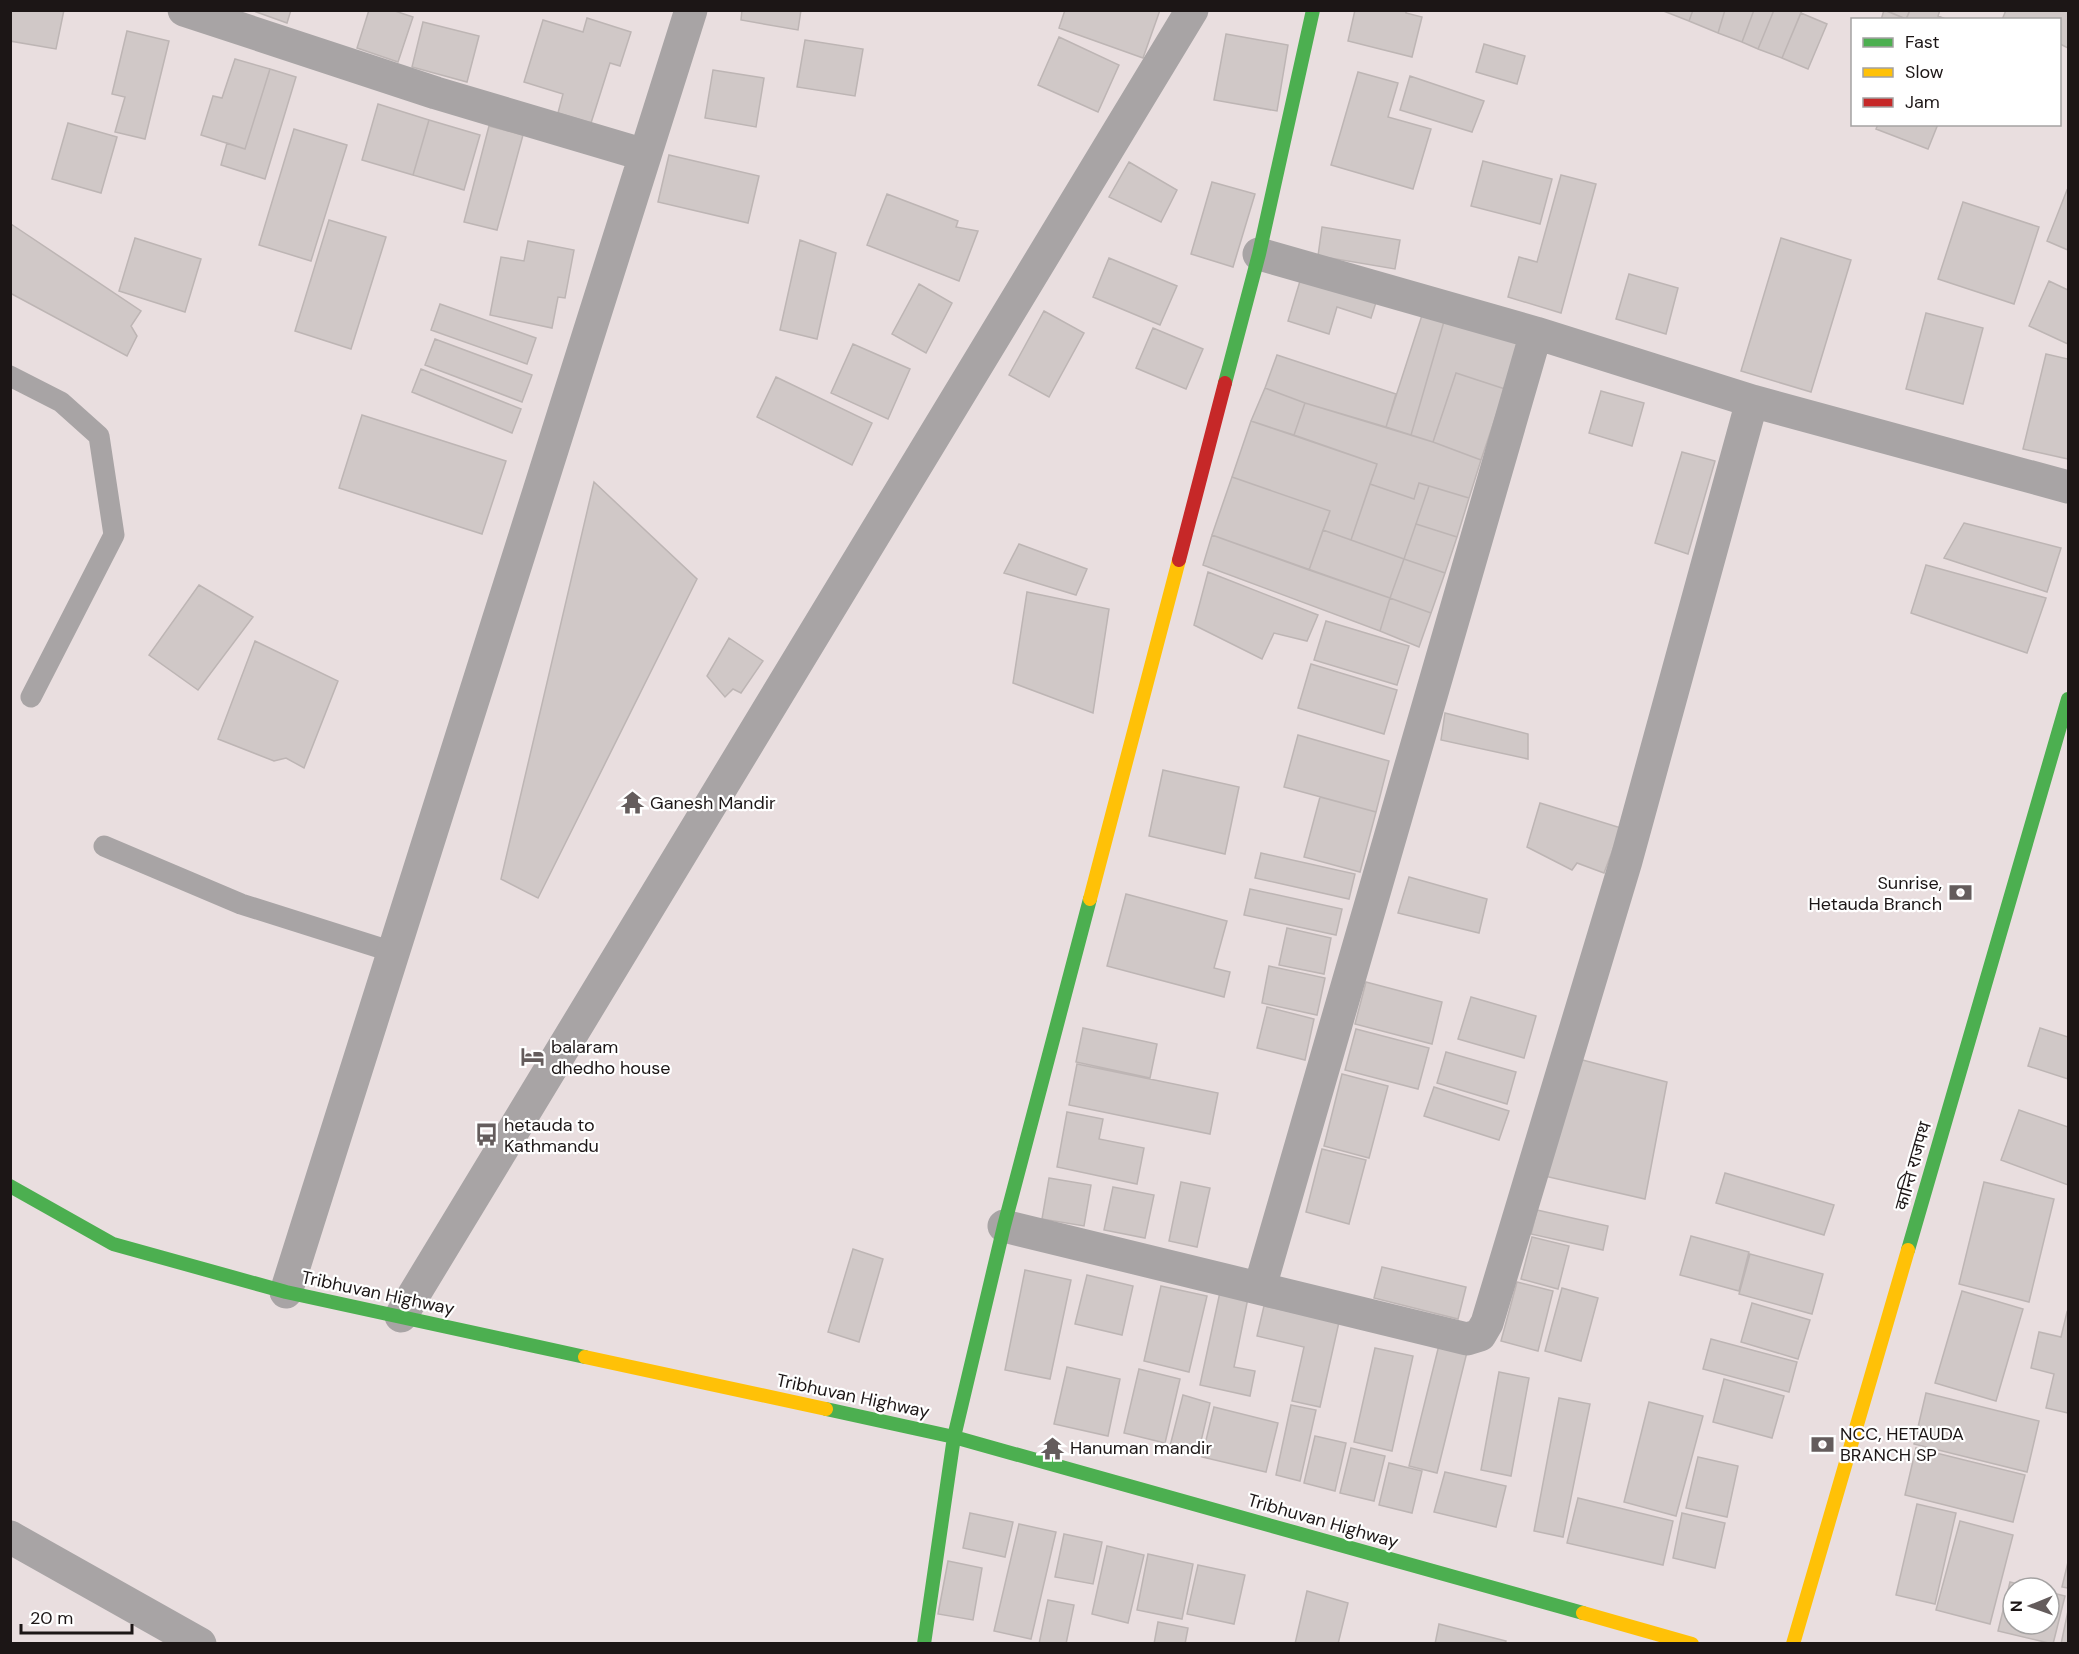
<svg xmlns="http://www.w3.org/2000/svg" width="2079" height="1654" viewBox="0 0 2079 1654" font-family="'DM Sans','Noto Sans Devanagari',sans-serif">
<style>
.building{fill:#d0c8c7;stroke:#bdb5b4;stroke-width:1.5}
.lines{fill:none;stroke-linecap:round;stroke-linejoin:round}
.lane{stroke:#a8a4a5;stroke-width:21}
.street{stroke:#a8a4a5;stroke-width:33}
.fast{stroke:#4caf50;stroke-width:14}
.slow{stroke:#ffc107;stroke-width:14}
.jam{stroke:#c62828;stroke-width:14}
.labels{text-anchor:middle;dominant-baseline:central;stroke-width:4.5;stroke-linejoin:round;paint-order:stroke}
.poi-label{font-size:18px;fill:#1c1616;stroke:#fff;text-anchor:start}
.street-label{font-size:18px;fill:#1c1616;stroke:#fff}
</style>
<rect width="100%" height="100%" fill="#e9dedf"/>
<!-- building -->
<path class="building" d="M11,10H64L56,49L10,41Z
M251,10H291L287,23Z
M369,10H392L413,17L398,62L357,48Z
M742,10H801L798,30L741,20Z
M1065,10H1160L1143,58L1059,28Z
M1355,10H1406V13L1422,17L1412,57L1348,41Z
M1661,10H1693L1689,21Z
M1693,10H1725L1718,33L1689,21Z
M1725,10H1754L1742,42L1718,33Z
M1754,10H1774L1758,49L1742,42Z
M1774,10H1802L1782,58L1758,49Z
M1884,10L1906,19V20H1881Z
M1885,10H1910L1906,19Z
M1910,10H1940L1938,16L1948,20H1906Z
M2006,10H2068V48L2060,44V20H2002Z
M1801,13L1827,24L1808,69L1782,58Z
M587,18L631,32L620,66L610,63L591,123L558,113L563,94L524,82L543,20L583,32Z
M423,22L479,36L467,82L412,67Z
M127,31L169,41L145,139L115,132L125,97L112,94Z
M1226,34L1288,45L1277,111L1214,100Z
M1059,37L1119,65L1098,112L1038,85Z
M805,40L863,49L855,96L797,87Z
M1484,44L1525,56L1517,84L1476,72Z
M235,59L270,69L245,149L201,135L213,96L222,98Z
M270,69L296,77L265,179L221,165L227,143L245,149Z
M713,70L764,78L756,127L705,118Z
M1358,72L1398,83L1388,117L1431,129L1413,189L1331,165Z
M1410,76L1484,101L1472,132L1400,110Z
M378,104L429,120L413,175L362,160Z
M429,120L480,135L464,190L413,175Z
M68,123L117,137L101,193L52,179Z
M1878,124H1938L1928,149L1876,129Z
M489,126L523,135L497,230L464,222Z
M294,129L347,145L311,261L259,245Z
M669,155L759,176L748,223L658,202Z
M1483,161L1552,179L1540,224L1471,206Z
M1129,162L1177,190L1161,222L1109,197Z
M1561,175L1596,184L1561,313L1508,297L1519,257L1537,262Z
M1212,182L1255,194L1233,267L1191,254Z
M2067,190L2068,191V250L2047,241Z
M887,194L958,221L956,227L978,231L959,281L867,245Z
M1963,202L2039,227L2014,304L1938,279Z
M329,220L386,237L351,349L295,331Z
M11,224L141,311L131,326L137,336L127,356L10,293Z
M1322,227L1400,240L1395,269L1318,256Z
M135,238L201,259L185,312L119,291Z
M1781,238L1851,260L1811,392L1741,371Z
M800,240L836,253L817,339L780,330Z
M528,241L574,250L565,298L558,297L552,328L490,315L501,257L524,261Z
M1109,258L1177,286L1160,325L1093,297Z
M1303,271L1378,296L1371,318L1337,307L1329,334L1288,321Z
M1629,274L1678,288L1666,334L1616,319Z
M2049,281L2068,290V344L2029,326Z
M919,284L952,303L926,353L892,334Z
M440,304L536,338L527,364L431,330Z
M1424,309L1445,318L1411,435L1386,427Z
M1044,311L1084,333L1049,397L1009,375Z
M1926,313L1983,328L1963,404L1906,389Z
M1445,318L1520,342L1505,389L1456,373L1433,442L1411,435Z
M1153,328L1203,349L1186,389L1136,368Z
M435,339L532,375L522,402L425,365Z
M853,344L910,369L888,419L831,393Z
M2046,354L2068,359V459L2023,449Z
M1277,355L1396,394L1386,427L1305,403L1265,388Z
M421,369L521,409L512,433L412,392Z
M1456,373L1505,389L1481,460L1433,442Z
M776,377L872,423L852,465L757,417Z
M1265,388L1305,403L1294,435L1251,421Z
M1601,391L1644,403L1632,446L1589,433Z
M1305,403L1433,442L1481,460L1469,498L1419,483L1414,499L1370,484L1377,464L1294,435Z
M362,415L506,461L482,534L339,488Z
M1251,421L1377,464L1351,540L1323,530L1330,511L1232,477Z
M1682,452L1715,461L1688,554L1655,543Z
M1232,477L1330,511L1309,570L1212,535Z
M594,482L697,579L538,898L501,879Z
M1419,483L1429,486L1404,559L1351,540L1370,484L1414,499Z
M1429,486L1469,498L1457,537L1416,524Z
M1964,523L2061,548L2047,592L1944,558Z
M1416,524L1457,537L1445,573L1404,559Z
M1323,530L1404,559L1390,598L1309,570Z
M1212,535L1390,598L1380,631L1203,565Z
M1019,544L1087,569L1076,595L1004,573Z
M1404,559L1445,573L1431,613L1390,598Z
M1926,565L2046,598L2027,653L1911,613Z
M1208,572L1318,615L1307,641L1274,633L1262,659L1194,625Z
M199,585L253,617L198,690L149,655Z
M1027,592L1109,609L1093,713L1013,683Z
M1390,598L1431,613L1419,647L1380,631Z
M1326,621L1409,646L1397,685L1314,660Z
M729,638L763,661L741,693L733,689L725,697L707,676Z
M255,641L338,681L304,768L286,758L274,761L218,739Z
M1311,664L1397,690L1384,734L1298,708Z
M1445,713L1528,734V759L1441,740Z
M1298,735L1389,761L1376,812L1284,787Z
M1163,770L1239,787L1225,854L1149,836Z
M1320,797L1376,812L1360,872L1304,857Z
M1540,803L1621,828L1604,873L1577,863L1572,870L1527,847Z
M1261,853L1355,874L1349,899L1255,878Z
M1409,877L1487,899L1479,933L1398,913Z
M1250,889L1342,909L1336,935L1244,915Z
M1126,894L1227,921L1214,968L1230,972L1224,997L1107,966Z
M1287,928L1331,938L1324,974L1279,965Z
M1269,966L1325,978L1317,1015L1262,1003Z
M1366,982L1442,1002L1432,1044L1355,1024Z
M1471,997L1536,1016L1524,1058L1458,1039Z
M1267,1007L1314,1019L1305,1060L1257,1048Z
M1083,1028L1157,1044L1150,1078L1076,1062Z
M2040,1028L2068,1037V1079L2028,1066Z
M1356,1029L1429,1048L1418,1089L1345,1070Z
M1446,1052L1516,1072L1507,1104L1437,1083Z
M1571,1057L1667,1082L1645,1199L1540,1175Z
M1077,1064L1218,1093L1210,1134L1069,1105Z
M1342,1074L1388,1086L1369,1158L1324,1146Z
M1434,1087L1509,1111L1499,1140L1424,1116Z
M2019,1110L2068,1127V1185L2001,1160Z
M1067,1112L1103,1119L1099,1139L1144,1148L1137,1184L1057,1167Z
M1322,1149L1366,1160L1349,1224L1306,1212Z
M1725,1173L1834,1205L1824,1235L1716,1203Z
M1049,1178L1091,1185L1084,1226L1042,1219Z
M1181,1182L1210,1188L1197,1247L1169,1241Z
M1984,1182L2054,1199L2029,1302L1959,1284Z
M1113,1187L1154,1195L1145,1238L1104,1230Z
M1537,1210L1608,1226L1603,1250L1531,1234Z
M1691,1236L1749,1252L1739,1291L1680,1275Z
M1532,1237L1569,1246L1558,1289L1521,1279Z
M853,1249L883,1259L859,1342L828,1332Z
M1750,1254L1823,1274L1812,1314L1739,1294Z
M1382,1267L1466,1287L1458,1319L1374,1298Z
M1025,1270L1071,1280L1050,1379L1005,1370Z
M1087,1275L1133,1286L1122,1335L1075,1324Z
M1517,1282L1553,1291L1538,1351L1501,1341Z
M1161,1286L1207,1296L1189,1372L1144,1361Z
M1562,1288L1598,1298L1581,1361L1545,1351Z
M1962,1291L2023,1309L1996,1401L1935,1383Z
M1220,1292L1248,1298L1234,1367L1255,1371L1250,1396L1200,1385Z
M1752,1303L1810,1320L1798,1359L1741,1342Z
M1264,1306L1339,1322L1320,1407L1292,1401L1304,1347L1257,1336Z
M2067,1312L2068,1313V1413L2046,1408L2054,1374L2031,1368L2039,1332L2061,1337Z
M1711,1339L1797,1362L1789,1392L1703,1369Z
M1439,1345L1467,1352L1437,1473L1409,1466Z
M1375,1348L1413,1356L1392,1451L1354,1442Z
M1067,1367L1120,1379L1108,1436L1054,1424Z
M1139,1369L1180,1379L1165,1443L1124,1433Z
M1499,1372L1529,1378L1511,1476L1481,1470Z
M1724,1379L1784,1396L1772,1438L1713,1422Z
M1926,1393L2039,1421L2027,1472L1914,1444Z
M1183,1395L1210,1403L1198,1454L1170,1446Z
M1559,1398L1590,1404L1563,1537L1534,1531Z
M1649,1402L1703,1416L1676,1516L1624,1502Z
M1291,1405L1316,1410L1300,1481L1276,1475Z
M1214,1407L1278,1423L1266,1472L1202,1457Z
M1315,1436L1346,1443L1335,1491L1304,1483Z
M1351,1448L1385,1456L1374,1501L1340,1493Z
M1916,1448L2025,1475L2013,1522L1905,1495Z
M1698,1457L1738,1466L1727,1517L1686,1508Z
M1389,1463L1422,1471L1412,1513L1379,1505Z
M1445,1472L1506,1486L1496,1527L1434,1512Z
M1578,1498L1673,1521L1663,1565L1567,1543Z
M1917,1504L1956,1513L1935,1604L1896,1595Z
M970,1513L1013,1522L1005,1557L963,1548Z
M1682,1513L1725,1523L1715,1568L1673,1558Z
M1960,1521L2013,1535L1990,1624L1936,1610Z
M1019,1524L1056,1532L1031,1639L994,1631Z
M1064,1534L1102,1542L1093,1584L1055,1577Z
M1107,1546L1144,1555L1128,1623L1092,1614Z
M1148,1554L1193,1564L1182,1619L1137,1610Z
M948,1561L982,1568L973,1620L938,1614Z
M2068,1562V1588L2062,1587Z
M1198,1565L1245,1575L1234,1624L1187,1614Z
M2010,1582L2034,1588H2013V1624H2049V1592L2065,1596L2053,1644L1998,1631Z
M1307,1591L1348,1603L1338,1644H1295Z
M1048,1600L1074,1605L1066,1644H1039Z
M2068,1611V1644H2061Z
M1158,1622L1188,1628L1185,1644H1154Z
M1439,1624L1506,1641L1505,1644H1435Z"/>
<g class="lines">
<!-- lane -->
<path class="lane" d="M10,376L61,402L99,436L114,535L31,697
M104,846L241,904L393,952"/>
<!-- street -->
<path class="street" d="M184,10L436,93L645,155
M1259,254L1536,333L1752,401L2068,487
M1004,1226L1467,1339L1480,1335L1487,1323L1626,861L1752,401
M1260,1287L1536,333
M286,1292L691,10
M401,1316L1192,10
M10,1537L200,1644"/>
<!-- fast -->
<path class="fast" d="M1225,383L1259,254L1313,10
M10,1186L113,1244L286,1292L585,1357
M1908,1250L2068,699
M826,1409L954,1437L1583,1613
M924,1644L954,1437L1004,1226L1090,899"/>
<!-- slow -->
<path class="slow" d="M1090,899L1179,560
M585,1357L826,1409
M1583,1613L1692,1644
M1793,1644L1908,1250"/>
<!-- jam -->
<path class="jam" d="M1179,560L1225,383"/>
</g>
<!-- icons -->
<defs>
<symbol id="temple-bare" viewBox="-9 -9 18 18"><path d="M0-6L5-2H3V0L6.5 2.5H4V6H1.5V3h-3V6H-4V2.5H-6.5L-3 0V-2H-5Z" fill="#645c5c" stroke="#fff" stroke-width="2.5" paint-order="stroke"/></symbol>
<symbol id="bank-bare" viewBox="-9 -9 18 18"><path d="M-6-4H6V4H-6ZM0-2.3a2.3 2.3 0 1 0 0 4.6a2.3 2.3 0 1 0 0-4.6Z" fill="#645c5c" stroke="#fff" stroke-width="2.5" paint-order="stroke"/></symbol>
<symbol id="hotel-bare" viewBox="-9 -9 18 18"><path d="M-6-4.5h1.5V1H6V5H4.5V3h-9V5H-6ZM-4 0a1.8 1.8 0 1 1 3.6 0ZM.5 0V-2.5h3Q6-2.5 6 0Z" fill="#645c5c" stroke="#fff" stroke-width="2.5" paint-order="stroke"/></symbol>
<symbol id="bus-bare" viewBox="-9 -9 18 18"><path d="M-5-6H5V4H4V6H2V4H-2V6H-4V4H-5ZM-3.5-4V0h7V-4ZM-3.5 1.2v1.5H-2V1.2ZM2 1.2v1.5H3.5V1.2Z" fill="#645c5c" stroke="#fff" stroke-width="2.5" paint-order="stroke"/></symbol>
</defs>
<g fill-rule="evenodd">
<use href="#temple-bare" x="616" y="786" width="33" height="33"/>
<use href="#bank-bare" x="1944" y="876" width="33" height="33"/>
<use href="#hotel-bare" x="516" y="1040" width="33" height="33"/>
<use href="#bus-bare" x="470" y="1118" width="33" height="33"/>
<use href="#bank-bare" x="1806" y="1428" width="33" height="33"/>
<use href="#temple-bare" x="1036" y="1432" width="33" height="33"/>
</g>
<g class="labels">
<!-- poi labels -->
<g class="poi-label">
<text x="650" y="803">Ganesh Mandir</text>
<text x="1942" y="883" text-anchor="end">Sunrise,<tspan x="1942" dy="21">Hetauda Branch</tspan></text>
<text x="551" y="1047">balaram<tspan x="551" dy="21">dhedho house</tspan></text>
<text x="504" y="1125">hetauda to<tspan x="504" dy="21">Kathmandu</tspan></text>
<text x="1840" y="1434">NCC, HETAUDA<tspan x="1840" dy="21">BRANCH SP</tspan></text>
<text x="1070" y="1448">Hanuman mandir</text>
</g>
<!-- street labels -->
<g class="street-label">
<text transform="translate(1913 1166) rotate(-74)">कान्ति राजपथ</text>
<text transform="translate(378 1293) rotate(12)">Tribhuvan Highway</text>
<text transform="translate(853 1396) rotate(12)">Tribhuvan Highway</text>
<text transform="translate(1323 1521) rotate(16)">Tribhuvan Highway</text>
</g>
</g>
<!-- border -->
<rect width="2079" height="1654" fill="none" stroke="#1c1616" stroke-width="24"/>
<!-- legend -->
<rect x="1851" y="18" width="210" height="108" fill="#ffffff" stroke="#a4a2a2" stroke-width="1.5"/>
<rect x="1863" y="38" width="30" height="9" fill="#4caf50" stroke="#a4a2a2" stroke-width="1.5"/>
<text x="1905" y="48" font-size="18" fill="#1c1616">Fast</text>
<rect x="1863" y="68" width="30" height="9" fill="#ffc107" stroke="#a4a2a2" stroke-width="1.5"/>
<text x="1905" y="78" font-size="18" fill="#1c1616">Slow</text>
<rect x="1863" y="98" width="30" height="9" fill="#c62828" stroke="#a4a2a2" stroke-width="1.5"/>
<text x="1905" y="108" font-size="18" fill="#1c1616">Jam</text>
<!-- north arrow -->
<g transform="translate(2031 1606) rotate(269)"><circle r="28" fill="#ffffff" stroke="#a4a2a2" stroke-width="1.5"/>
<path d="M0-4.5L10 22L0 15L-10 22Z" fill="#645c5c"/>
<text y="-9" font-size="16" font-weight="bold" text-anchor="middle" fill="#1c1616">N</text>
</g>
<!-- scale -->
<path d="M21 1624v9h111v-9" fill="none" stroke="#1c1616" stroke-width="3"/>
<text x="30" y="1624" font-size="18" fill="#1c1616" stroke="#ffffff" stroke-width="4.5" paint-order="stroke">20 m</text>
</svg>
